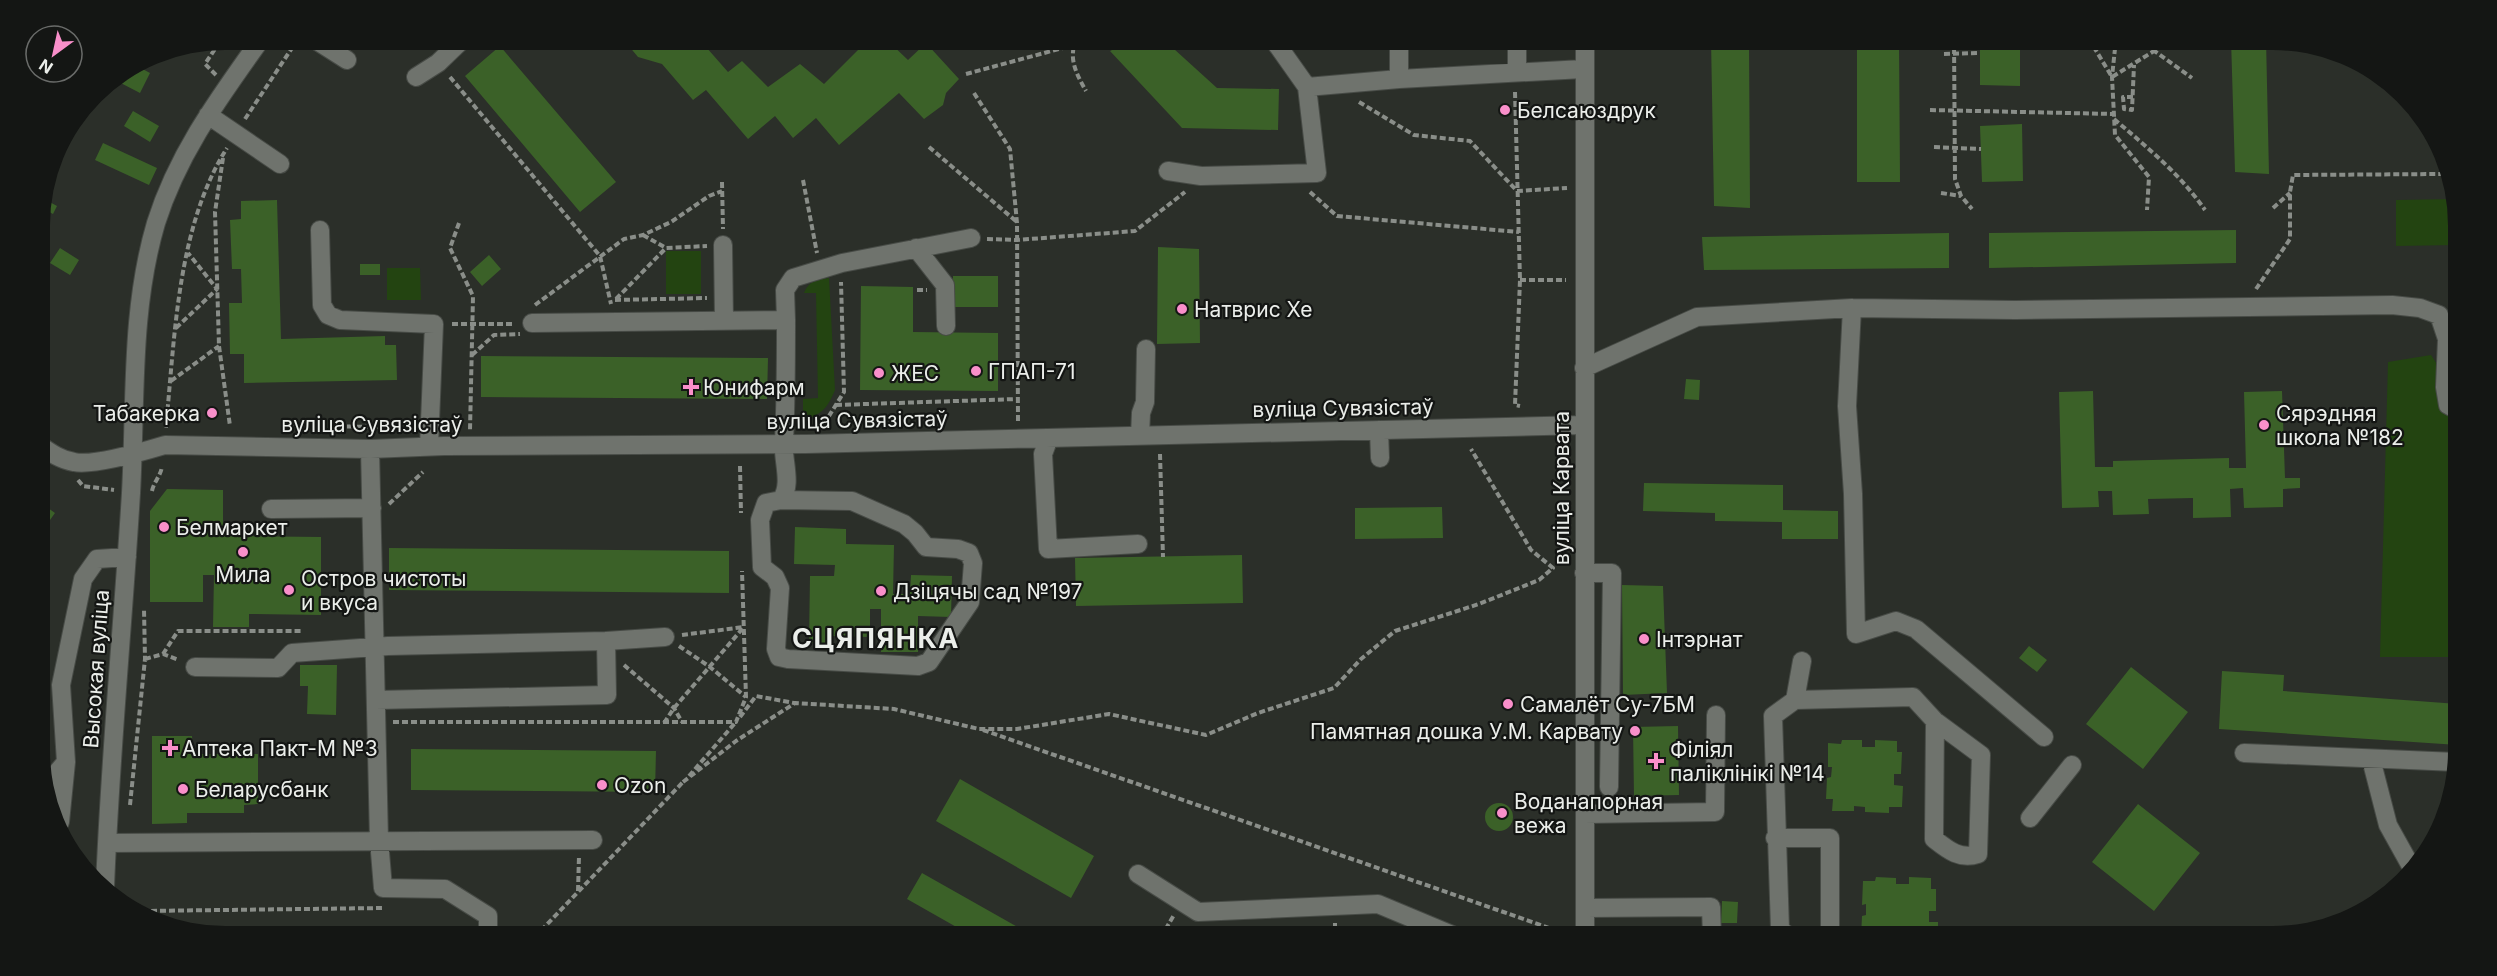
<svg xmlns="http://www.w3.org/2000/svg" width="2497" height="976" viewBox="0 0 2497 976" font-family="Inter,sans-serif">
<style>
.green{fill:#234411}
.building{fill:#3b6128}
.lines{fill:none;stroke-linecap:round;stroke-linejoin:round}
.minor-casing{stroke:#474b46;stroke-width:20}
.path{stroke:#8a8e89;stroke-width:4;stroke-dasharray:6 3;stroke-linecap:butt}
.minor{stroke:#6f736d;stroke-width:18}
.poi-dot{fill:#f98fca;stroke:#141614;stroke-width:2}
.labels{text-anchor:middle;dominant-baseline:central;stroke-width:4.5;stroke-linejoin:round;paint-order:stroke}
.poi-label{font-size:21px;fill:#ebeeea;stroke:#141614;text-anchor:start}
.street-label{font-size:21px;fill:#ebeeea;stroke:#141614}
.district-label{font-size:27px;font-weight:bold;letter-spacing:1.5px;fill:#ebeeea;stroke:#141614}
</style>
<rect width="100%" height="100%" fill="#2b2f29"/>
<!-- green -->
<path class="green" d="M2456,199V245L2396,246V200Z
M666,251H701V294H666Z
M387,268H420L421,300H387Z
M829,278L835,390C829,405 824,412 810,418L803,415V399L818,398L816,293H804C809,281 816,280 829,278Z
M2431,355L2457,395L2458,657H2380L2388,362Z"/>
<!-- building -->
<path class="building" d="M623,39H699L728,72L742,61L768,87L800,64L824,84L869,39H886L908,60L926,43L959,79L946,93L943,105L924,119L899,93L839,145L816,118L793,138L775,116L748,139L706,90L693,100L662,64L638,57Z
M1134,39H1163L1217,88L1279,89L1278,130L1182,128L1110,51Z
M1711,39H1749L1750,208L1714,206Z
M1857,39H1899L1900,182H1857Z
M1980,39H2020V86L1980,85Z
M2231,39H2266L2269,174L2235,172Z
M500,46L616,182L580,212L465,76Z
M135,65L150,73L140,93L113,79Z
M133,111L159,126L150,142L124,126Z
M2022,124L2023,181L1982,182L1980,126Z
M103,143L157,168L149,185L95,160Z
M46,200L57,206L53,214L42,208Z
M277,200L281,339L385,336V345H396L397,380L244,383V354H230L229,303H242L241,269H232L230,220L241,219V201Z
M2236,230V263L1989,268V233Z
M1949,233V268L1704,270L1702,237Z
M1158,247L1199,249L1200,343L1157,344Z
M60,248L79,260L70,275L50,263Z
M489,255L501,269L482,286L470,272Z
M360,264H380V275H360Z
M953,276H998V307H953Z
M861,286L913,287V332L998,333V391L860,390Z
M481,356L768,358L767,399L481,397Z
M1686,379L1700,380L1699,400L1684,399Z
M2093,391L2095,467H2113V461L2229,458V468H2246L2244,392L2282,391L2285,478H2300V488L2283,489V507L2244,508L2243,488L2230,489L2231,517L2193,518V498L2148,499L2149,514L2113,515L2112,491H2098L2099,507L2062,508L2059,392Z
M1644,483L1783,485V510L1838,511V539H1782V522L1715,521V513L1643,511Z
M167,489L223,490V536L321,537V615L249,614V627H213L214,575H203V602H150V511Z
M41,503L55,513L45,527L41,524Z
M1442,507L1443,538L1355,539V508Z
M795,527L846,529V544L894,545L893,594H910L911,575L952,576L951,617L918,616V652H881V609H870V637L829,636V643H809L810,576H834L835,565L794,564Z
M389,548L729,551V593L389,590Z
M1242,555L1243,603L1076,606L1075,558Z
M1622,585L1663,586L1667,693L1623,695Z
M2029,646L2047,660L2037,672L2019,658Z
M300,665H337L336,715L307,714L308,686H300Z
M2131,667L2188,712L2143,769L2086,724Z
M2222,671L2284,675L2283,691L2458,704V745L2219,729Z
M1678,726L1679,795L1634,796L1633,727Z
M152,736H192L193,754H258V804L244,805V813H187V823L152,824Z
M1842,740H1862V747H1875V740L1897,741V752H1902L1901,774H1894V785L1903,786L1902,807H1889V813L1865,812V807L1854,806V811H1832L1833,799H1826L1827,778L1831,777L1832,767H1828V743L1841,744Z
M411,749L656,751L655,792L411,790Z
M960,779L1094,856L1071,898L936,821Z
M2445,792H2451L2445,816H2443Z
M1485 817a14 14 0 1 1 28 0a14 14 0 1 1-28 0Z
M2138,804L2200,853L2154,911L2092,862Z
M922,873L1035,937H974L907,899Z
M1876,877L1896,878V884H1909V877L1931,878V889H1936V911H1929V922H1938V937H1861L1862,916L1866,915V904L1862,905L1863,881H1875Z
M1722,901L1738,902L1737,923H1721Z
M1687,926V937H1642V927Z"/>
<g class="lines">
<defs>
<path id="minor" d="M314,39L347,60
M1517,39V72
M1585,39V937
M416,77L438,63L463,39
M1399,79L1583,69
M1307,87L1399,79V39
M208,115L280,164
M1168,171L1201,176L1317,173L1307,87L1273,39
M320,230L322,305L328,315L340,320L434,324L429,446
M723,245L724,321
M916,248L945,285L946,326
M1852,308L1847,406L1853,494L1856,634L1896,621L1916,629L2044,737
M786,320L785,290L793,278L842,263L971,238
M532,323L786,320C786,360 786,401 784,441C782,460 793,484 781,500L766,503L760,520L762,567L775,577L780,588L776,649L779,657L788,659L918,666L929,662L970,602L973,563L969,553L958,549L926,547L915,533L904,524L852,501L781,500
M1584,368L1697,317L1852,308L2015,310L2392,305L2420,308L2439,315L2447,339L2445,387L2448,405L2457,410
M1379,430L1380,458
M1140,436L1141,413L1145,402L1146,349
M1049,438L1043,454L1048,549L1138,544
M41,446C51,453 61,460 74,462C93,466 145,451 165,445L370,449L444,446L806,444L1584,425
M370,449L379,840L383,888L445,889L488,916V937
M271,509L372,508
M1584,573H1612L1609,787
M606,641L665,637
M195,667L278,668L292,653L388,646L606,641L607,695L376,700
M1795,700L1913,697L1935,721L1934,839C1948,850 1960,860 1978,854L1981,755L1935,721
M2244,753L2456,762
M2371,759L2388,825L2413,870
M43,789L66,762
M1585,814L1715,812L1716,715
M2030,818L2072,765
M60,822L66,762L61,685L83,579L97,559L127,557
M1775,838H1830V931L1824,937
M107,843L593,840
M1138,874L1198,912L1378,904L1457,937
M105,887C110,756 123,625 131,493C136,403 130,311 156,223C178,153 219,98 261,39
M1585,908L1711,907L1712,937
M1789,937L1780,929L1773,716L1795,700L1802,661"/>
</defs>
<!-- minor casing -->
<use href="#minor" class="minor-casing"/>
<!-- path -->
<path class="path" d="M424,39L429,49
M777,39L781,45L797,39
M1077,39C1067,57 1077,75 1086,91
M1954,39L1955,179L1961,196L1972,209
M2089,39L2112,77L2154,51L2167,39
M2116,39L2112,77L2115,135L2149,177L2147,210
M2138,39L2192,78
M1944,54L1980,53
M966,74L1074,45
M216,75L205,64L221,40
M450,77L600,256L611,304
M1515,92L1520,280L1515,405L1520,406
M974,93L1010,149L1017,223L1018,422
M2133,97H2123L2124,109L2132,110L2134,65
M1359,102L1414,135L1470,141L1517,191L1567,188
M1930,110L2114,114
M245,119L296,42
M2114,119C2148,148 2180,174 2205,210
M929,147L1017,222
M1934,147L1981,149
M223,158L215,212L219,346L230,426
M803,180L817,253
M722,182L723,229
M1310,192L1337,216L1519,232
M1941,193L1961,196
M2273,208L2290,193
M459,223L450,248L473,296L470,430
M643,235L666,248L707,246
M987,239L1017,240L1135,231L1185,192
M1520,280H1566
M2256,289L2290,239V192L2293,175L2445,174
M917,290H927
M616,299L666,248
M615,300L707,298
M535,305L624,239L643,235L671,222L709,196L722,191
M452,324H514
M176,328L217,289L188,253
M472,355L494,335L520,334
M171,381L219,346
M836,405L1017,399
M824,424L844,392L841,282
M168,426H166C175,336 177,227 227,148
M284,426L396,427
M1160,454L1163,557
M740,466L741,513
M78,480L83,486L114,490
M152,491C154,481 161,476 162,466
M389,504L423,472
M682,635L744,627
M679,646L710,667L746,697
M163,654L178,631H302
M145,659L163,654L179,660
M624,665L674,708L682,722
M740,717L756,696L794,703
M393,722H736L746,697L742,571
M664,723L674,708L743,628
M983,730L1552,929
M689,776L735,723
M683,782L736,741L795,703L894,709L979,729H1017L1109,714L1206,735L1258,713L1334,688L1361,659L1395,631L1479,604L1539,580L1553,568L1531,550L1471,449
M130,805L145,659L144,609
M578,891L579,856
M142,911L384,908
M1213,929L1221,937
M535,937L684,781
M1161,937L1174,915
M1335,937V923"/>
<!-- minor -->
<use href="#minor" class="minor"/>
</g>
<!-- markers -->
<g class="poi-dot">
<circle cx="1505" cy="110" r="6"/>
<circle cx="1182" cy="309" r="6"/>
<circle cx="976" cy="371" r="6"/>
<circle cx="879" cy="373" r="6"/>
<path d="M688 378h6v6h6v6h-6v6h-6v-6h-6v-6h6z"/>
<circle cx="212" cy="413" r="6"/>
<circle cx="2264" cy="425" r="6"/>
<circle cx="164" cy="527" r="6"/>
<circle cx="243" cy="552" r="6"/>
<circle cx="289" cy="590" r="6"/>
<circle cx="881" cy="591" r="6"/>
<circle cx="1644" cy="639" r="6"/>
<circle cx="1508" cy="704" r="6"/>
<circle cx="1635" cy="731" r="6"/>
<path d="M167 739h6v6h6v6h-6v6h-6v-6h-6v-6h6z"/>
<path d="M1653 752h6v6h6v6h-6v6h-6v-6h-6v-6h6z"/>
<circle cx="602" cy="785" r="6"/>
<circle cx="183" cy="789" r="6"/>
<circle cx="1502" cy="813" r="6"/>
</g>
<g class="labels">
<!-- poi labels -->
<g class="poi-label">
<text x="1517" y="110">Белсаюздрук</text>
<text x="1194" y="309">Натврис Хе</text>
<text x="988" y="371">ГПАП-71</text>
<text x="891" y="373">ЖЕС</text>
<text x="703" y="387">Юнифарм</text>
<text x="200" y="413" text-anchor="end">Табакерка</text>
<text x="2276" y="413">Сярэдняя<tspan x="2276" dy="24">школа №182</tspan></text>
<text x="176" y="527">Белмаркет</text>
<text x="243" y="574" text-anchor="middle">Мила</text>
<text x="301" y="578">Остров чистоты<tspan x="301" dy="24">и вкуса</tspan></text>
<text x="893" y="591">Дзіцячы сад №197</text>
<text x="1656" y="639">Інтэрнат</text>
<text x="1520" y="704">Самалёт Су-7БМ</text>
<text x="1623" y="731" text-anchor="end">Памятная дошка У.М. Карвату</text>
<text x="182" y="748">Аптека Пакт-М №3</text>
<text x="1670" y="749">Філіял<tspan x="1670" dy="24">паліклінікі №14</tspan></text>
<text x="614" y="785">Ozon</text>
<text x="195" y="789">Беларусбанк</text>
<text x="1514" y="801">Воданапорная<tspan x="1514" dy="24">вежа</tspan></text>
</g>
<!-- street labels -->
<g class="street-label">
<text transform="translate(1343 408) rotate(-1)">вуліца Сувязістаў</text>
<text transform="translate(857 420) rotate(-1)">вуліца Сувязістаў</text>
<text x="372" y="424">вуліца Сувязістаў</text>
<text transform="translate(1561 488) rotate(-90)">вуліца Карвата</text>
<text transform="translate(96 669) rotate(-86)">Высокая вуліца</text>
</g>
<!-- district labels -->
<g class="district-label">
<text x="876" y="638">СЦЯПЯНКА</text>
</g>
</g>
<!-- crop -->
<path d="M0 0H2497V976H0ZM225 50H2273A175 175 0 0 1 2448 225V751A175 175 0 0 1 2273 926H225A175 175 0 0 1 50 751V225A175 175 0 0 1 225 50Z" fill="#141614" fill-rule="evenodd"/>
<!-- north arrow -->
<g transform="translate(54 54) rotate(213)"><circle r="28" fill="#141614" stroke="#6a6c6a" stroke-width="1.5"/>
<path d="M0-4.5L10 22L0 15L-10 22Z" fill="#f98fca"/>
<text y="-9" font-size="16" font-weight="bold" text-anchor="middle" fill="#ebeeea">N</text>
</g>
</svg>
